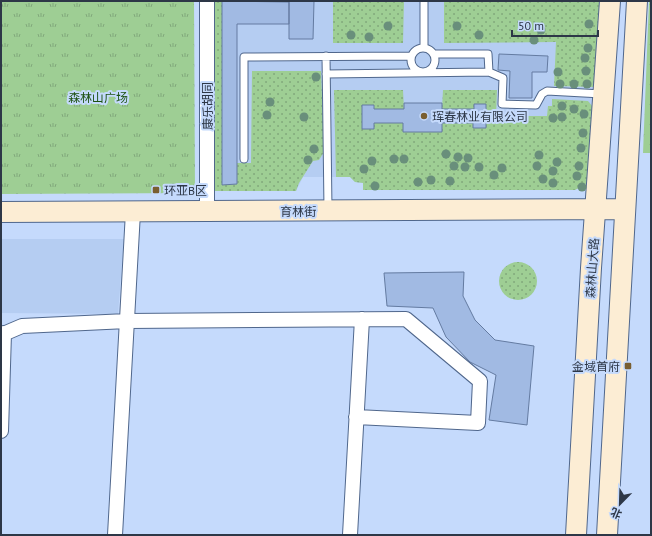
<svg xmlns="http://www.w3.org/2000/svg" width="652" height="536" viewBox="0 0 652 536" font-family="'PT Sans','Noto Sans SC',sans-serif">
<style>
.built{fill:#b5cdf2}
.grass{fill:url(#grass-dots)}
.park{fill:url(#park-tufts)}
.building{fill:#a1bae3;stroke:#647ba1}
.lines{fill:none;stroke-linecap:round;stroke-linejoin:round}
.lane-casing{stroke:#50678c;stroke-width:9}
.street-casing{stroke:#50678c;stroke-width:16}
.secondary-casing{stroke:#50678c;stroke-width:22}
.lane{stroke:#fff;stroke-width:7}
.street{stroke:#fff;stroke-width:14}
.secondary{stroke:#fcedd4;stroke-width:20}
.tree{fill:#698f7b}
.poi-dot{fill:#795e30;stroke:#c5dafc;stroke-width:1.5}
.labels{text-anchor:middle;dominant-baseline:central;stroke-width:4;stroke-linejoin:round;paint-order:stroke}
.park-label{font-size:12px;fill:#1e5212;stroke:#c5dafc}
.street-label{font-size:12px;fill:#2d3747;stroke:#c5dafc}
.poi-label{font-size:12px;fill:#2d3747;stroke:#c5dafc;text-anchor:start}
</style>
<defs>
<pattern id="grass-dots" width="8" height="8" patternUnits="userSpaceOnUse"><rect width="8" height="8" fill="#9ece94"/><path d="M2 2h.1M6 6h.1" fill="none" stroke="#81a87b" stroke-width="1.8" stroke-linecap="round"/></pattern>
<pattern id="park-tufts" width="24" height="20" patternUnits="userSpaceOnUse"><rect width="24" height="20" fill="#9ece94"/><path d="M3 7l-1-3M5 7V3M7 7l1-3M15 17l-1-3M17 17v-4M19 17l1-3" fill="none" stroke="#81a87b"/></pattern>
</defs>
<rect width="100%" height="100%" fill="#c5dafc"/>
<!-- built -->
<path class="built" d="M213,1H601L586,184L575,190H363V183L355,182L350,177H303L296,191H214Z
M1,239H124L118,314L1,313Z"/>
<!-- grass -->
<path class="grass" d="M213,1H222V184H237V163H251L252,71H321L324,152L319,160L313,161L299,183L296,191H214Z
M333,1H404L403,43H333Z
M444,1H601L596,86L593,87L554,86L556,42L444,43Z
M334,90H403L404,109H374L373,105L362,106V129H374V123H403L404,132H442V123H473V128H486V104H474V109H442L443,90H497L496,116H547L548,106H552V99L588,101L597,112L592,178L586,184L575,190H363V183L355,182L350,177H336Z
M499 281a19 19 0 1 1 38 0a19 19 0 1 1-38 0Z"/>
<!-- park -->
<path class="park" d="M1,1H194L195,193L1,194Z
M649,1H651V153H643Z"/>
<!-- building -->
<path class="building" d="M222,1L289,2V24H237V184L222,185Z
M289,1H314L313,39H289Z
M499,54L548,56L547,72H532V98H509L510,71L498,70Z
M404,103H442V109H474V104H486V128H473V123H442V132H403V123H374V129H362V105H374V109H404Z
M464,272L463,296L475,320L495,340L534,346L527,425L489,420L496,375L470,362L446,337L433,308L387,306L384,273Z"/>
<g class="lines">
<defs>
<path id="lane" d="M411 60a12 12 0 1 1 24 0a12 12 0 1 1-24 0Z
M424,48V1
M326,56L328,209
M489,72L503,78L502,104L536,105L542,94L547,91L602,94
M326,74L489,72L488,54H434
M244,159V57L411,56"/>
<path id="street" d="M207,211V1
M1,335L22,326L127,321L406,319L480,381L478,423L356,417
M1,431L4,333
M115,535L133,212
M350,535L362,319"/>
<path id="secondary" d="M1,212L625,209
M576,535L591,268L610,1
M607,535L637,1"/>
</defs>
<!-- lane casing -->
<use href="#lane" class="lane-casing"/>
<!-- street casing -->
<use href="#street" class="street-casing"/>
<!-- secondary casing -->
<use href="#secondary" class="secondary-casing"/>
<!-- lane -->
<use href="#lane" class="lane"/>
<!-- street -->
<use href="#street" class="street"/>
<!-- secondary -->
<use href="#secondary" class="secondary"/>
</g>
<!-- trees -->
<g class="tree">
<circle cx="589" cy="24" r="4.5"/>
<circle cx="388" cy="26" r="4.5"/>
<circle cx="457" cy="26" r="4.5"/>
<circle cx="541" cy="30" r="4.5"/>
<circle cx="351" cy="35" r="4.5"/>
<circle cx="479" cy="35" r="4.5"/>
<circle cx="369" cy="37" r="4.5"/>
<circle cx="534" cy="40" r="4.5"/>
<circle cx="588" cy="48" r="4.5"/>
<circle cx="585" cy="58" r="4.5"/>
<circle cx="586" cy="71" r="4.5"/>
<circle cx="558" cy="72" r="4.5"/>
<circle cx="316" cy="77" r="4.5"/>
<circle cx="560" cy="84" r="4.5"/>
<circle cx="574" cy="84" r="4.5"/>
<circle cx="587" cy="84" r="4.5"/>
<circle cx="270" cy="102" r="4.5"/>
<circle cx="562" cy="106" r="4.5"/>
<circle cx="574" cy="109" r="4.5"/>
<circle cx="584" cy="114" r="4.5"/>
<circle cx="267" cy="115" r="4.5"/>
<circle cx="304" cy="117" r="4.5"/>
<circle cx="562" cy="117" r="4.5"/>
<circle cx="553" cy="118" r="4.5"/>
<circle cx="583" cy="133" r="4.5"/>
<circle cx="581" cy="148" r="4.5"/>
<circle cx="314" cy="149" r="4.5"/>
<circle cx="446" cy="154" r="4.5"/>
<circle cx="539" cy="155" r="4.5"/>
<circle cx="458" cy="157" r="4.5"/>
<circle cx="468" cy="158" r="4.5"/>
<circle cx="394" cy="159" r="4.5"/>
<circle cx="404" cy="159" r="4.5"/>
<circle cx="308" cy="160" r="4.5"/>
<circle cx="372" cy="161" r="4.5"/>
<circle cx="557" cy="162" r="4.5"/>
<circle cx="454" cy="166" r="4.5"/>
<circle cx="537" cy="166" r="4.5"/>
<circle cx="579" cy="166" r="4.5"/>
<circle cx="465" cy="167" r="4.5"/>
<circle cx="479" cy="167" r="4.5"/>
<circle cx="502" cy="168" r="4.5"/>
<circle cx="364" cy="169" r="4.5"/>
<circle cx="553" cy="171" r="4.5"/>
<circle cx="494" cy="175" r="4.5"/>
<circle cx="577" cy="176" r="4.5"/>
<circle cx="543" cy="179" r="4.5"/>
<circle cx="431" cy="180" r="4.5"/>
<circle cx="450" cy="181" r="4.5"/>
<circle cx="418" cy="182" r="4.5"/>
<circle cx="553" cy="183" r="4.5"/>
<circle cx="375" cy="186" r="4.5"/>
<circle cx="582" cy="187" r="4.5"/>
</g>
<!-- markers -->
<g class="poi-dot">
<circle cx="424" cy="116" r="4"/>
<rect x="152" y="186" width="8" height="8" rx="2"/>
<rect x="624" y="362" width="8" height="8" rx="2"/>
</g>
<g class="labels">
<!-- park labels -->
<g class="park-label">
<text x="98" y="97">森林山广场</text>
</g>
<!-- street labels -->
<g class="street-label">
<text transform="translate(207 106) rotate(-90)">康乐胡同</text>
<text x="298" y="211">育林街</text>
<text transform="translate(592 268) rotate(-86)">森林山大路</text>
</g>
<!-- poi labels -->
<g class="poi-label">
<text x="432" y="116">珲春林业有限公司</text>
<text x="164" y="190">环亚B区</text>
<text x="620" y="366" text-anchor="end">金域首府</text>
</g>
</g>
<!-- border -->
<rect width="652" height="536" fill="none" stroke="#2d3747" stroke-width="4"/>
<!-- north arrow -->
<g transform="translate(620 504) rotate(203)" stroke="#c5dafc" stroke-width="3" paint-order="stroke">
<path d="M0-3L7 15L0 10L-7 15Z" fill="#2d3747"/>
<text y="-6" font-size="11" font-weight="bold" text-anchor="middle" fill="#2d3747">北</text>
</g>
<!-- scale -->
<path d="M512 30v6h86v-6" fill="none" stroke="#2d3747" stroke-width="2"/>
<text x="518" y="30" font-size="12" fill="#2d3747" stroke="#c5dafc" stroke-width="3" paint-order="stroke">50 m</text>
</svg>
